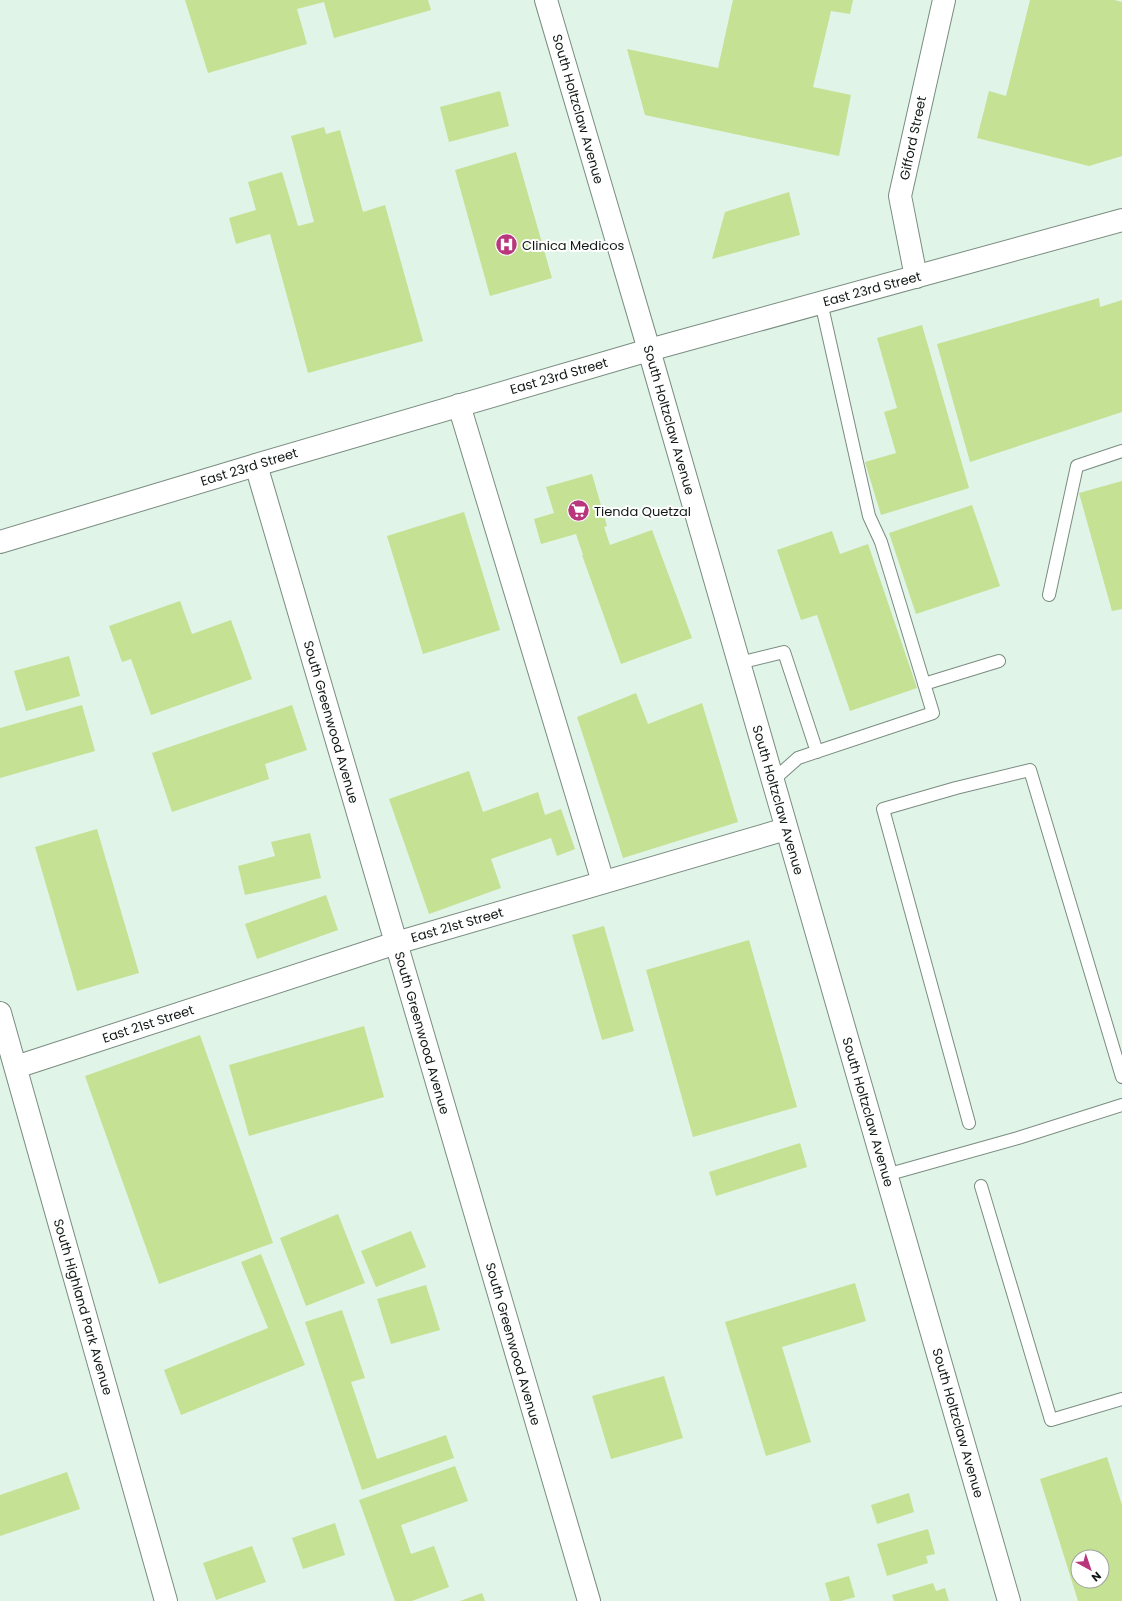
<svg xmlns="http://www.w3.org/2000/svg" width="1122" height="1601" viewBox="0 0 1122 1601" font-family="Poppins,sans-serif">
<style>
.building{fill:#c4e194;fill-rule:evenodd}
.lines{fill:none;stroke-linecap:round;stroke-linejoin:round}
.lane-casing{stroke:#7a8c81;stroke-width:14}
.street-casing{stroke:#7a8c81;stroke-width:24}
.secondary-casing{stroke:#7a8c81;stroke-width:24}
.primary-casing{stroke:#7a8c81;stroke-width:24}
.lane{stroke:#fff;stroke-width:12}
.street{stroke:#fff;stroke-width:22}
.secondary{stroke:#fff;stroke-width:22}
.primary{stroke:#fff;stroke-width:22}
.labels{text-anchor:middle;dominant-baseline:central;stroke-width:4;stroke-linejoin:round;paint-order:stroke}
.street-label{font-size:13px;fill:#121915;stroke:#fff}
.poi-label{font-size:13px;fill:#121915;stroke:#fff;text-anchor:start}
</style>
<rect width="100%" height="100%" fill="#e1f4e8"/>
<!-- building -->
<path class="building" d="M185,0H428L431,10L334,38L324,2L297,9L307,44L208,73Z
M733,0H853L850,14L831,11L813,87L851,95L839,156L645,115L627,49L718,68Z
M1030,0H1114L1122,2V156L1089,166L977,138L989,91L1006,96Z
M500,91L509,126L449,142L440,107Z
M324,127L326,134L340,130L363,212L385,205L423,341L308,373L270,234L236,244L229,218L256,210L248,182L282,172L298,226L314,222L291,136Z
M516,152L552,278L490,296L455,170Z
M789,192L800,235L712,259L725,212Z
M1099,298L1100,307L1122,300V412L970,462L937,344Z
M922,325L969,488L881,515L865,462L896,453L884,412L897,408L877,338Z
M592,474L607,526L604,527L610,545L652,530L692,638L621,664L582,555H583L576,534L541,544L534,519L554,513L546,487Z
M1122,481V609L1112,611L1079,493Z
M972,505L1000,586L916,614L889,533Z
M464,512L500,630L423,654L387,536Z
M832,531L840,554L868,544L917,688L850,711L817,615L801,620L777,550Z
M180,601L192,634L231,620L252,679L151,715L131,659L122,662L109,626Z
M69,656L80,696L26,711L14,671Z
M636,693L648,724L702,703L738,822L623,858L577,717Z
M82,705L95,751L0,778V728Z
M292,705L307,750L265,764L269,779L172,812L152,753Z
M469,771L483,812L538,792L545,815L561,809L575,849L557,856L551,838L491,859L501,888L429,914L389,799Z
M97,829L139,973L77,991L35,847Z
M310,833L321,878L245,895L238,866L275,856L271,842Z
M326,895L338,930L257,959L245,924Z
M604,926L634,1031L602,1040L572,935Z
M749,940L797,1107L693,1137L646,970Z
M364,1026L384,1097L249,1136L229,1065Z
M200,1035L273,1243L159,1284L85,1076Z
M800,1143L807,1167L716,1196L709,1172Z
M338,1214L365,1283L306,1306L280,1238Z
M411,1231L426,1267L376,1287L361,1251Z
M261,1254L305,1365L181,1415L164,1370L268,1328L241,1262Z
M855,1283L866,1321L782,1347L811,1442L766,1456L725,1322Z
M426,1285L440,1330L391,1344L377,1299Z
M342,1310L365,1378L351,1382L377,1459L446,1435L454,1458L362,1490L305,1322Z
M664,1376L683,1438L611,1459L592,1396Z
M1107,1457L1122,1505V1601H1078L1040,1479ZM1078,1557H1102V1581H1078Z
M455,1466L468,1501L401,1525L411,1554L434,1546L449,1587L412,1601H395L359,1500Z
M67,1472L80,1509L0,1536V1495Z
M909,1493L914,1512L877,1524L871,1505Z
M335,1523L345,1555L303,1569L292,1538Z
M928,1529L935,1554L926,1556L928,1563L887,1576L877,1544Z
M252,1546L266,1582L216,1600L203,1563Z
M849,1576L855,1597L841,1601H830L825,1583Z
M933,1583L936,1591L945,1588L949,1601H894L892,1595Z
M482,1593L485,1601H460Z"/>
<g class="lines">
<defs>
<path id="lane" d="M1049,595L1077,466L1122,451
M739,663L784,652L817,752
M924,684L999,661
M772,781L798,758L933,713L881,542L869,516L821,302
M969,1123L883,809L956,788L1030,770L1122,1077
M886,1175L1018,1138L1122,1105
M981,1186L1051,1420L1122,1399"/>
<path id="street" d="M916,277L900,196L944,0
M459,405L603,882
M256,465L589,1601
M0,1013L166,1601
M16,1067L396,943L786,829"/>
<path id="secondary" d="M546,0L649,350L1009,1601"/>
<path id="primary" d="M0,542L256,465L649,350L1122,220"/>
</defs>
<!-- lane casing -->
<use href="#lane" class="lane-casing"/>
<!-- street casing -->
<use href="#street" class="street-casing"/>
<!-- secondary casing -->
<use href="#secondary" class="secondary-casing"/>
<!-- primary casing -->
<use href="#primary" class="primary-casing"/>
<!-- lane -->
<use href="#lane" class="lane"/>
<!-- street -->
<use href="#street" class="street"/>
<!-- secondary -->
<use href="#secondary" class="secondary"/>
<!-- primary -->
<use href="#primary" class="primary"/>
</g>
<!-- icons -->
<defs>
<symbol id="hospital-disc" viewBox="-11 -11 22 22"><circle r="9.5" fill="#b9357c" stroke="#fff"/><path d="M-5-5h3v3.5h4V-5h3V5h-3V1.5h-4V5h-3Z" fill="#fff"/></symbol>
<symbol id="supermarket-disc" viewBox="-11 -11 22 22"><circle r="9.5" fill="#b9357c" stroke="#fff"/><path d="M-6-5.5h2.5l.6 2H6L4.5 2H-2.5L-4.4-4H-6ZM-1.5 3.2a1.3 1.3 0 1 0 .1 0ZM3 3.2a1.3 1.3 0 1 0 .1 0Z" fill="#fff"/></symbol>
</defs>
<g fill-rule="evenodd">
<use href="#hospital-disc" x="494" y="232" width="25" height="25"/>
<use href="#supermarket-disc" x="566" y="498" width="25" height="25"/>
</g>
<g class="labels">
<!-- street labels -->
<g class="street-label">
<text transform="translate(578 109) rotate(74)">South Holtzclaw Avenue</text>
<text transform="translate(913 138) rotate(-78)">Gifford Street</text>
<text transform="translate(872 289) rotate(-15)">East 23rd Street</text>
<text transform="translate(559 376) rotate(-16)">East 23rd Street</text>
<text transform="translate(669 420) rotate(74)">South Holtzclaw Avenue</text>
<text transform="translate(249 467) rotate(-17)">East 23rd Street</text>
<text transform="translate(331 722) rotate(74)">South Greenwood Avenue</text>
<text transform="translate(778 800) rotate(74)">South Holtzclaw Avenue</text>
<text transform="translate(457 925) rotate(-16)">East 21st Street</text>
<text transform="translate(148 1024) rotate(-18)">East 21st Street</text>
<text transform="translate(422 1033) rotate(74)">South Greenwood Avenue</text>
<text transform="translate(868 1112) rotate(74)">South Holtzclaw Avenue</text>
<text transform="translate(83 1307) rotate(74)">South Highland Park Avenue</text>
<text transform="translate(513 1344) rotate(74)">South Greenwood Avenue</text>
<text transform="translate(958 1423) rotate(74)">South Holtzclaw Avenue</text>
</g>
<!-- poi labels -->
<g class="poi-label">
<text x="522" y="245">Clinica Medicos</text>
<text x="594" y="511">Tienda Quetzal</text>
</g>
</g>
<!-- north arrow -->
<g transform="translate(1090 1569) rotate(140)"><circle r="19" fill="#ffffff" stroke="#a0a3a1"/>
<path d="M0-3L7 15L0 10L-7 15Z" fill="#b9357c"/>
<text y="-6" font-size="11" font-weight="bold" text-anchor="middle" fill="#121915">N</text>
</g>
</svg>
